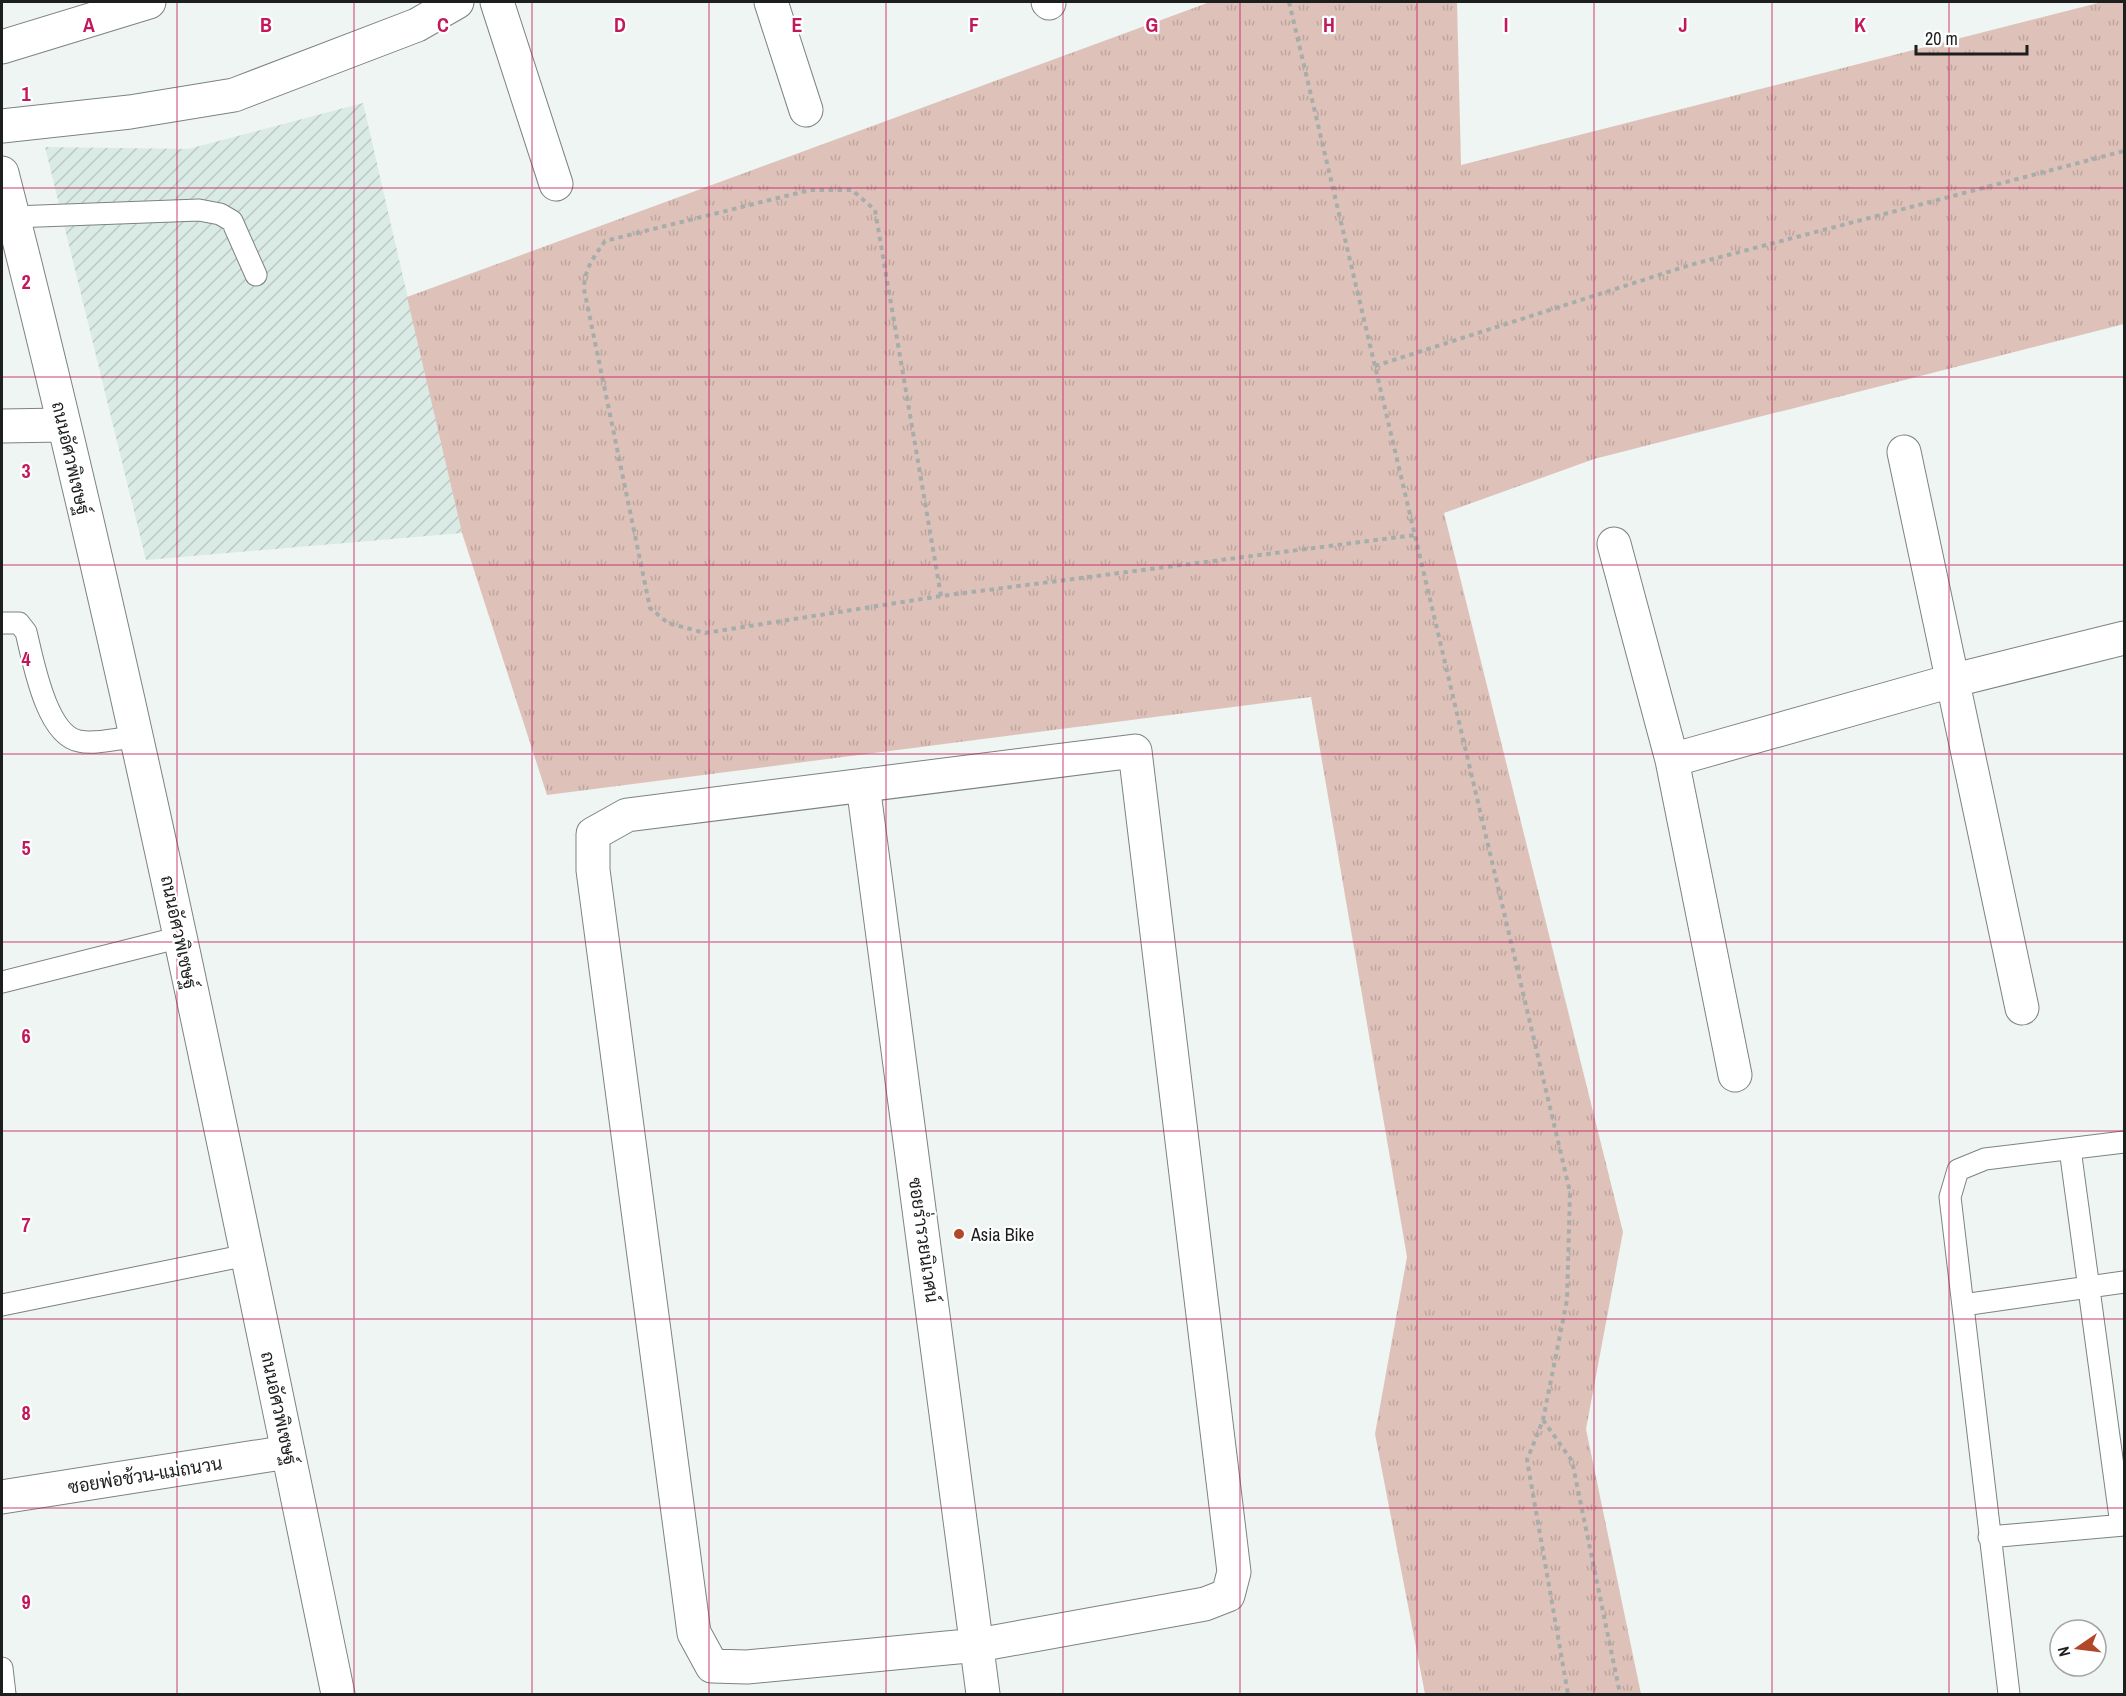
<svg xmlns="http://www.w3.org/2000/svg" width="2126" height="1696" viewBox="0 0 2126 1696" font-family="'Archivo Narrow',Sarabun,sans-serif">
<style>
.industrial{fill:url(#industrial-furrows)}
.grass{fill:url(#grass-tufts)}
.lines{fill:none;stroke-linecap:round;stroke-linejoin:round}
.lane-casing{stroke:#7c8381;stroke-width:23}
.street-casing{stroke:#7c8381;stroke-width:35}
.secondary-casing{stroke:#7c8381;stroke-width:35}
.path{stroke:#a7adab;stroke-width:4;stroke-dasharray:4.5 4.5;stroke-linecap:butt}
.lane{stroke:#fff;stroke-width:21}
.street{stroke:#fff;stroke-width:33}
.secondary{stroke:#fff;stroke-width:33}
.grid{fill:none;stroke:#c2185b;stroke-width:1.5;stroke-opacity:0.55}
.poi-dot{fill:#b14928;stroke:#fff;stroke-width:2}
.labels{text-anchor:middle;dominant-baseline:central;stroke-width:4.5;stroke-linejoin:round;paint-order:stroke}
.street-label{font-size:18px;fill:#1c1f1e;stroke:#fff}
.poi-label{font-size:18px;fill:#1c1f1e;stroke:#fff;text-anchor:start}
.grid-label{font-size:20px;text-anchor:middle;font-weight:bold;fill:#c2185b;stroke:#fff;stroke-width:4.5;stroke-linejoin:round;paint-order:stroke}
</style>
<defs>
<pattern id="industrial-furrows" width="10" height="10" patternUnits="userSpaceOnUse" patternTransform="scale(1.5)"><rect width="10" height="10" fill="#daeae5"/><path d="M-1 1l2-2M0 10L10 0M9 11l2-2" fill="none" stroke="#bac8c4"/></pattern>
<pattern id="grass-tufts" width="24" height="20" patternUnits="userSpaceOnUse" patternTransform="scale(1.5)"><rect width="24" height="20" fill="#dec2ba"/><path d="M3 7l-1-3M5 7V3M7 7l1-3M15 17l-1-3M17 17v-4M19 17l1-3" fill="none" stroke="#bea69f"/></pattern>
</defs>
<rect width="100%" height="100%" fill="#eef5f2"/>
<!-- industrial -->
<path class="industrial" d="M363,103L462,533L146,560L45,147L188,149Z"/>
<!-- grass -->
<path class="grass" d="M1210,2H1457L1461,165L2102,2H2124V324L1594,459L1444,513L1623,1232L1586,1429L1641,1694H1425L1375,1434L1407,1257L1311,697L547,795L462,533L407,297Z"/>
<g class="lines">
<defs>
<path id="lane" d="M13,217L199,210L220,214L232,221L256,275
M2,623H19L26,632C33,660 46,735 79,741C95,745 118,738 135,737
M2,982L181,937
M2070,1149L2121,1525
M2,1305L247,1255
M1963,1305L2124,1282
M1989,1537L2124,1525
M2,1668L5,1694
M2009,1694L1950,1197L1958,1170L1985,1159L2124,1142"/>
<path id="street" d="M497,2L556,184
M771,2L806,110
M1048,2L1049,3
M2,47L149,2
M2,126L130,112L234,95L417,25L457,2
M2,426L63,425
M1904,452L2022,1008
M1614,544L1672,760L1735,1075
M1135,751L1234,1572L1228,1595L1205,1604L978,1645L747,1667L712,1666L694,1633L593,870V834L627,815Z
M1672,760L1951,681L2124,638
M863,785L983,1694
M2,1497L288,1452"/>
<path id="secondary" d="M2,173C131,676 233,1186 338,1694"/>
</defs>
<!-- lane casing -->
<use href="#lane" class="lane-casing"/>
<!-- street casing -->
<use href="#street" class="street-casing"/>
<!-- secondary casing -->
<use href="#secondary" class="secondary-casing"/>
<!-- path -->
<path class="path" d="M1289,2L1570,1192L1567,1300L1543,1420L1527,1460L1568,1694
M1375,366L1690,265L2124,151
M941,596L875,210L852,190H810L605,241C594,257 584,269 584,289L650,608L668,623L705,633L941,596L1415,535
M1543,1420L1572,1461L1620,1694"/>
<!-- lane -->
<use href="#lane" class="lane"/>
<!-- street -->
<use href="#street" class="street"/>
<!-- secondary -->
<use href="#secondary" class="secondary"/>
</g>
<!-- grid -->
<path class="grid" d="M177,2V1694M354,2V1694M532,2V1694M709,2V1694M886,2V1694M1063,2V1694M1240,2V1694M1417,2V1694M1594,2V1694M1772,2V1694M1949,2V1694M2,188H2124M2,377H2124M2,565H2124M2,754H2124M2,942H2124M2,1131H2124M2,1319H2124M2,1508H2124"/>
<!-- markers -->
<circle class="poi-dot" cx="959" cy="1234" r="6"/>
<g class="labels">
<!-- street labels -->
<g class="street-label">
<text transform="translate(71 458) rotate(77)">ถนนอัศวพิเชษฐ์</text>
<text transform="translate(179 932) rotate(78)">ถนนอัศวพิเชษฐ์</text>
<text transform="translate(924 1240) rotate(82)">ซอยร่ำรวยนิเวศน์</text>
<text transform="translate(279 1408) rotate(78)">ถนนอัศวพิเชษฐ์</text>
<text transform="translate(145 1475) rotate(-9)">ซอยพ่อช้วน-แม่ถนวน</text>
</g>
<!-- poi labels -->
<g class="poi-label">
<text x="971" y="1234">Asia Bike</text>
</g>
</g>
<g class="grid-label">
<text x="89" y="32">A</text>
<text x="266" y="32">B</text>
<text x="443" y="32">C</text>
<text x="620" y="32">D</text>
<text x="797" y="32">E</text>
<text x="974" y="32">F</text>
<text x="1152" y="32">G</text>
<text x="1329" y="32">H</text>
<text x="1506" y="32">I</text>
<text x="1683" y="32">J</text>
<text x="1860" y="32">K</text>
<text x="26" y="101">1</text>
<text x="26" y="289">2</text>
<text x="26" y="478">3</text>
<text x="26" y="666">4</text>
<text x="26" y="855">5</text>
<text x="26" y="1043">6</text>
<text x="26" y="1232">7</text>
<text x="26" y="1420">8</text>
<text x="26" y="1609">9</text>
</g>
<!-- border -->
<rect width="2126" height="1696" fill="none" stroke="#1c1f1e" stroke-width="6"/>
<!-- north arrow -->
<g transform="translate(2078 1648) rotate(256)"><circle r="28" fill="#ffffff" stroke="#a4a5a5" stroke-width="1.5"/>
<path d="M0-4.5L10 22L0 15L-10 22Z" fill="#b14928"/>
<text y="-9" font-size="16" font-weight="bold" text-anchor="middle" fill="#1c1f1e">N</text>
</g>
<!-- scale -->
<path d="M1916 45v9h111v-9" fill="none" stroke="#1c1f1e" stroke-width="3"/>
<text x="1925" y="45" font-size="18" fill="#1c1f1e" stroke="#ffffff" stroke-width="4.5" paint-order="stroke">20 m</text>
</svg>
